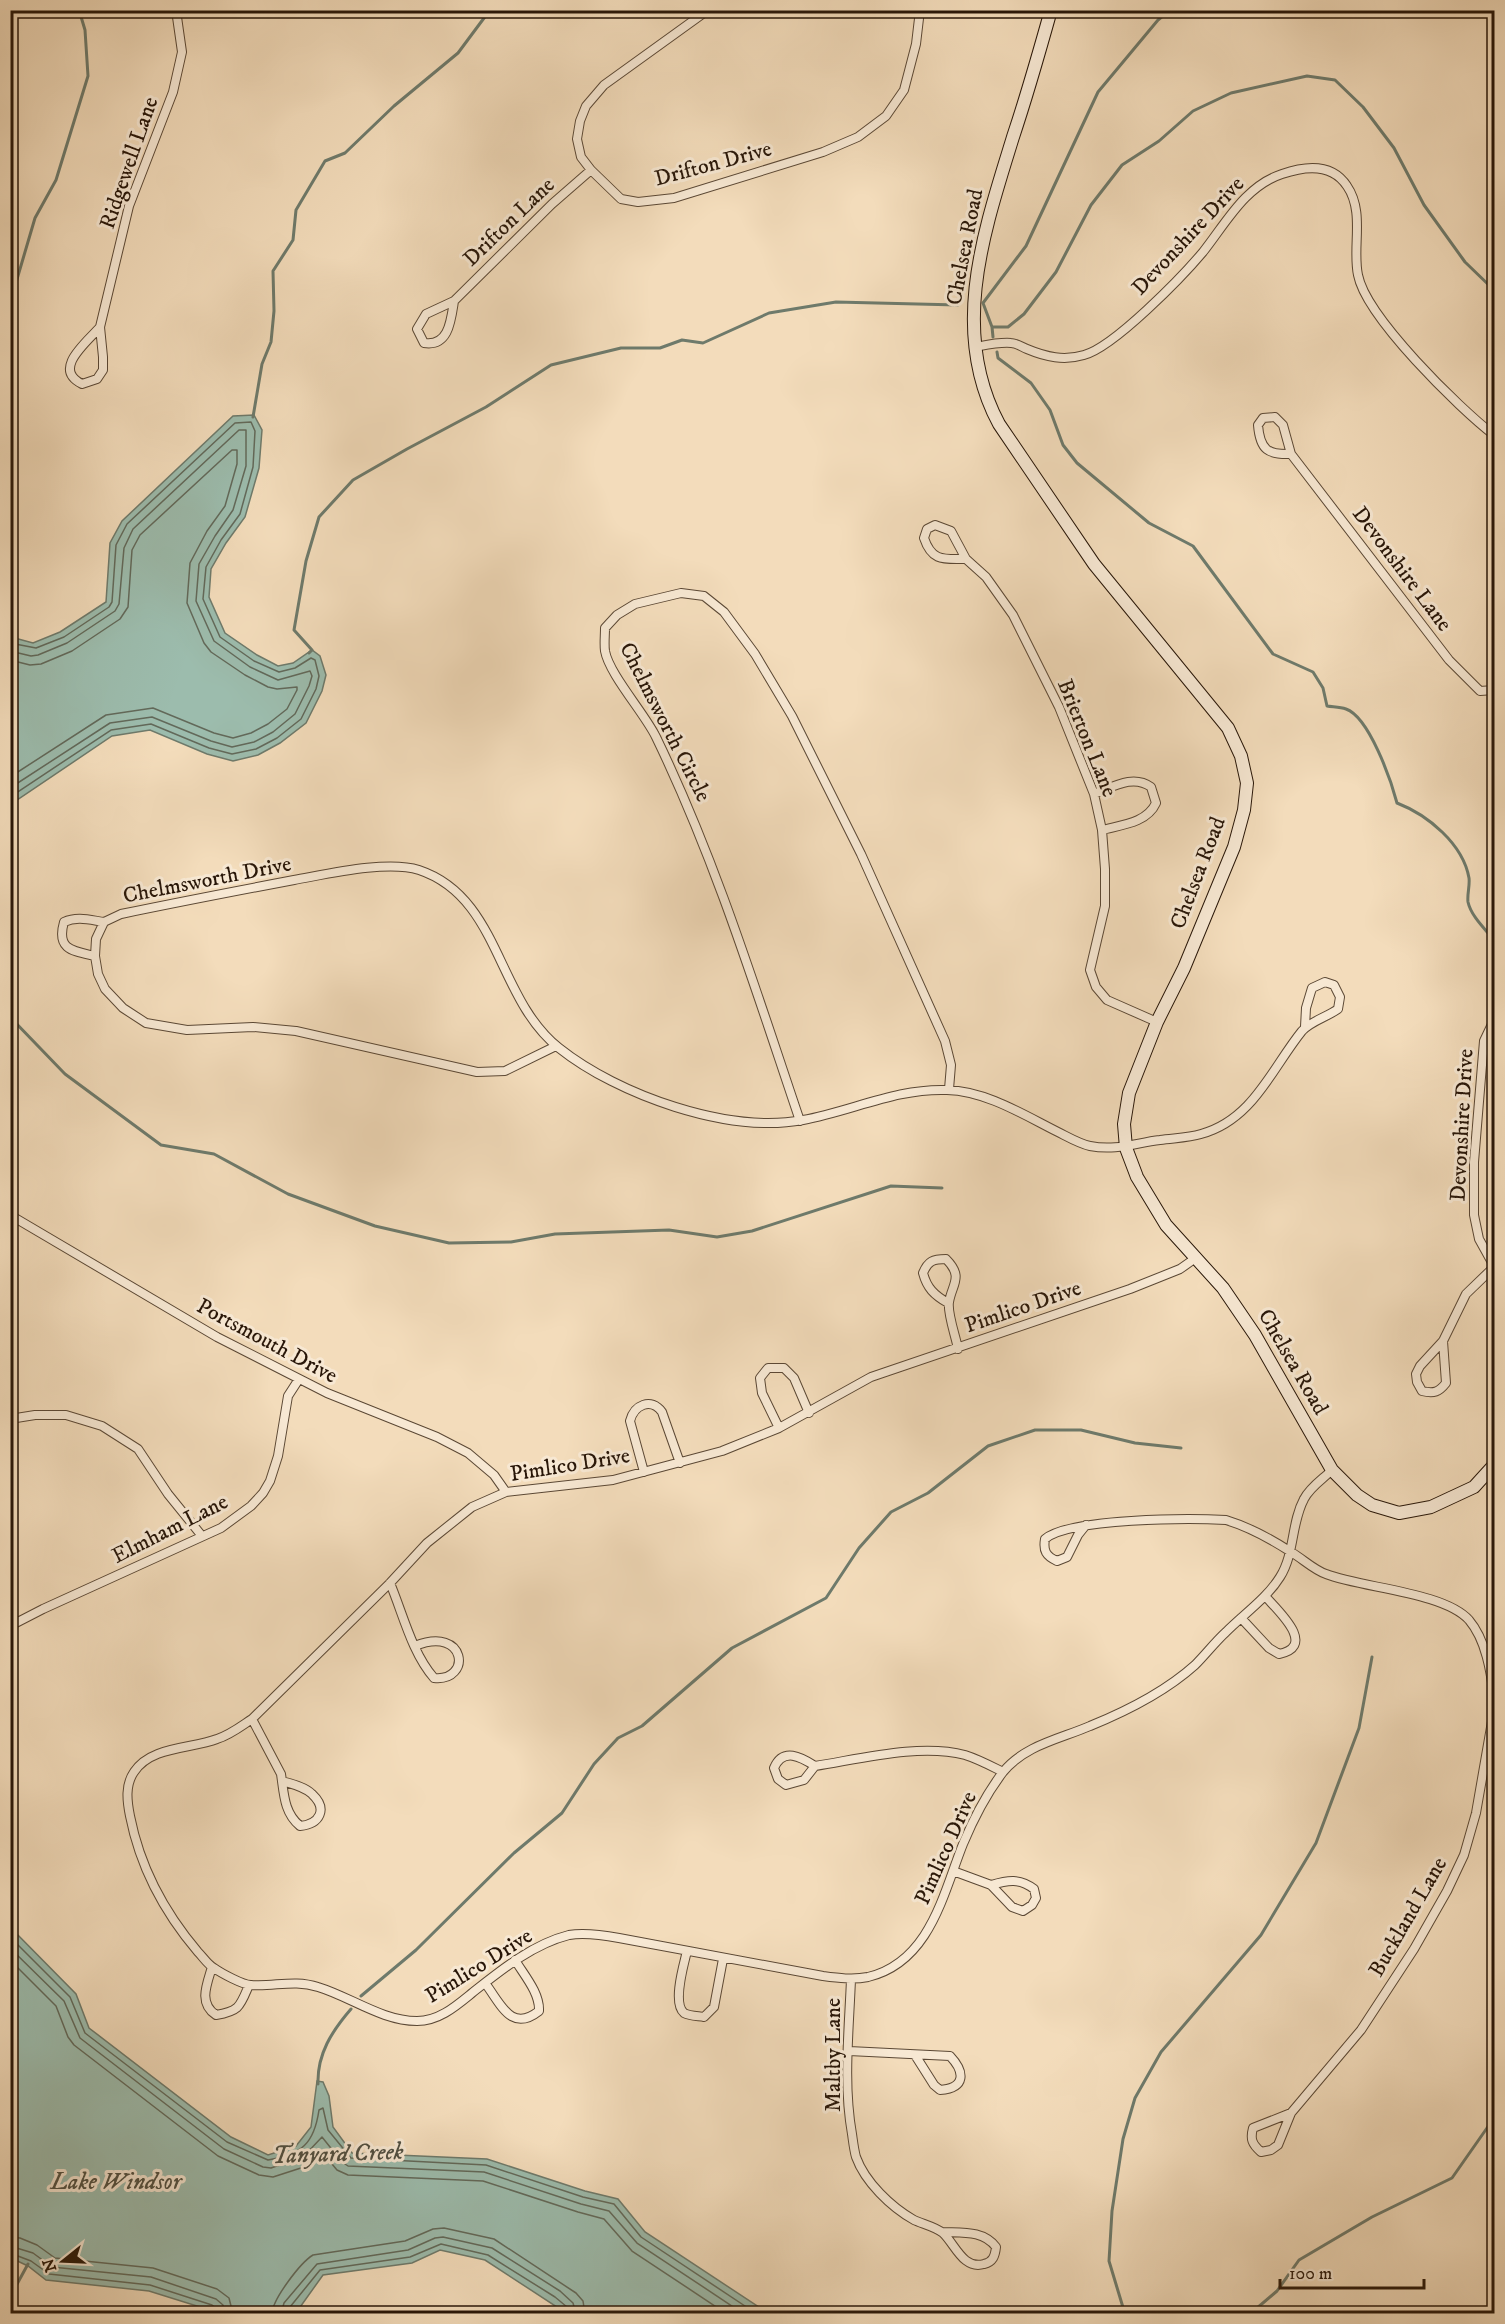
<svg xmlns="http://www.w3.org/2000/svg" width="1505" height="2324" viewBox="0 0 1505 2324" font-family="'IM FELL DW Pica',serif">
<style>
.water{fill:#9cbcad;stroke:#6e7a6b;stroke-width:1.5}
.lines{fill:none;stroke-linecap:round;stroke-linejoin:round}
.shore{stroke:#62695a;stroke-width:1.5}
.stream{stroke:#6e7a6b;stroke-width:3}
.street-casing{stroke:#5b4835;stroke-width:10}
.secondary-casing{stroke:#281608;stroke-width:14}
.street{stroke:#f7e8d3;stroke-width:8}
.secondary{stroke:#f7e8d3;stroke-width:12}
.labels{text-anchor:middle;dominant-baseline:central;stroke-width:6;stroke-linejoin:round;paint-order:stroke}
.street-label{font-size:22px;fill:#281608;stroke:#f7e8d3}
.water-label{font-size:24px;font-style:italic;fill:#515042;stroke:#f7e8d3}
</style>
<rect width="100%" height="100%" fill="#f3dcbb"/>
<filter id="stains"><feTurbulence type="fractalNoise" baseFrequency=".00333" numOctaves="4"/><feColorMatrix values="0 0 0 0 .2 0 0 0 0 .09 0 0 0 0 .02 0 0 0 .5 -.17"/></filter>
<radialGradient id="worn" r=".72"><stop offset=".6" stop-color="#630" stop-opacity="0"/><stop offset="1" stop-color="#630" stop-opacity=".3"/></radialGradient>
<!-- water -->
<path class="water" d="M254,415L262,430L259,468L245,517L226,543L211,569L209,597L225,633L257,655L278,666L293,663L312,650L320,656L326,675L322,691L306,723L280,743L258,755L233,761L207,754L150,730L112,736L11,804V637L33,643L60,632L106,602L110,543L122,521L233,416Z
M11,1928L76,1994L89,2028L231,2137L268,2155L296,2146L311,2127L317,2081L323,2082L329,2096L333,2127L352,2153L487,2159L585,2191L618,2199L645,2232L768,2313H566L485,2260L440,2250L412,2263L323,2275L298,2310L280,2314L216,2312L149,2291L46,2280L28,2266L11,2258Z"/>
<g class="lines">
<!-- shore -->
<path class="shore" d="M10,643L36,648L64,637L109,607L112,602L116,545L127,524L235,423L251,422L255,431L253,467L240,514L221,540L206,567L203,599L220,637L254,661L279,672L295,668L311,658L315,660L319,676L316,689L301,719L277,738L256,749L232,754L209,748L151,724L111,730L10,797
M10,651L31,656L38,655L67,643L115,611L119,604L124,548L133,529L239,430H246V466L233,510L215,536L199,564L196,601L214,641L250,667L278,680L310,671L312,676L309,686L295,714L273,732L254,742L232,747L211,741L152,717L110,723L10,788
M10,660L30,665L41,664L72,651L120,619L128,607L132,550L140,535L232,450H237V464L225,506L207,531L190,563L187,603L204,643L211,652L245,675L268,687L277,689L297,687V690L287,709L268,724L251,733L233,738L214,733L153,708L106,715L10,777
M10,1937L70,1997L85,2033L227,2142L268,2160C302,2154 314,2144 319,2110L323,2108L328,2130L351,2158L486,2165L583,2197L614,2204L641,2237L757,2314
M10,1948L64,2001L80,2038L224,2149L263,2167L271,2168L303,2157L322,2137L342,2162L348,2166L484,2172L581,2204L609,2211L637,2243L744,2314
M10,1960L56,2006L68,2037L74,2045L218,2156L259,2175L273,2177L304,2167L322,2152L337,2170L348,2175L483,2181L578,2212L604,2219L632,2251L727,2314
M10,2237L20,2238L37,2245L55,2258L153,2268L217,2289L229,2298L233,2314
M10,2246L33,2253L52,2267L151,2277L216,2299L223,2305L224,2314
M10,2253L31,2261L49,2274L150,2285L212,2305L216,2308L217,2314
M272,2314C272,2300 300,2263 313,2255L405,2241L433,2229L444,2228L494,2239L576,2293L583,2301L585,2314
M281,2314L284,2303L317,2264L408,2250L435,2238L443,2237L492,2248L560,2291L573,2303L576,2314
M289,2314L290,2307L320,2270L410,2257L441,2244L488,2255L555,2297L567,2307L569,2314"/>
<!-- stream -->
<path class="stream" d="M1170,10L1158,20L1098,92L1026,246L983,303L992,327H1008L1024,314L1056,272L1091,205L1122,165L1159,141L1193,111L1231,93L1307,76L1335,80L1363,107L1394,148L1424,205L1465,262L1494,290
M10,303L35,218L56,180L88,76L85,30L79,10
M992,327L993,337
M997,352L998,358L1031,383L1050,410L1063,445L1077,463L1149,523L1193,546L1273,654L1313,672L1323,688L1327,706C1333,707 1340,707 1346,709C1369,717 1391,780 1397,803C1428,815 1463,844 1469,878C1470,886 1467,894 1468,902C1471,916 1485,929 1494,940
M253,417L262,364L271,342L274,311L273,271L293,240L296,210L325,161L345,153L394,106L458,53L490,10
M10,508L13,514L10,540
M309,653L312,650L294,630L306,561L319,517L353,480L407,449L486,407L551,365L621,348H660L682,340L703,343L769,313L836,302L958,305
M10,1017L65,1074L161,1145L214,1154L288,1194L375,1226L449,1243L511,1242L555,1234L669,1230L717,1237L752,1231L891,1186L942,1188
M361,1996L416,1950L514,1853L562,1813L594,1764L618,1738L642,1726L732,1648L826,1598L859,1548L891,1512L928,1493L988,1446L1035,1430H1081L1135,1443L1181,1448
M318,2084C317,2054 332,2031 351,2009
M10,2297L28,2264
M1125,2314L1109,2261L1112,2211L1123,2139L1135,2098L1161,2052L1261,1935L1316,1843L1359,1728L1372,1657
M1250,2314L1277,2291L1299,2260L1372,2217L1452,2178L1494,2118"/>
<defs>
<path id="street" d="M708,10L604,85L586,106L580,121L577,139L581,157L591,170L621,199L638,202L674,198L823,152L858,137L886,116L904,90L916,44L920,10
M454,301C451,320 449,347 424,343L417,329L426,314L454,301L552,204L591,170
M100,327C86,343 52,369 82,384L97,379L103,370V357L100,327L129,206L173,92L182,52L176,10
M975,347C986,345 999,342 1011,343C1016,343 1022,347 1027,349C1046,357 1064,361 1084,355C1114,347 1182,277 1203,252C1226,223 1245,186 1282,174C1305,166 1332,163 1347,186C1365,212 1352,247 1358,275C1366,317 1459,408 1494,435
M1291,454C1268,455 1260,450 1258,425L1263,418L1275,417L1283,425L1291,454L1449,660L1480,691L1494,690
M966,559C944,559 932,562 924,538L927,529L935,525L951,531L966,559L986,577L1013,615L1059,707L1094,794L1102,830L1105,869V906L1090,970L1096,987L1107,1000L1157,1022
M1094,794C1113,787 1133,774 1151,787L1156,803C1147,823 1121,825 1102,830
M95,956C73,951 56,950 64,922C77,916 90,920 104,922
M1494,1020L1484,1041L1474,1162V1215L1479,1239L1494,1266
M556,1046L505,1071L477,1072L296,1031L253,1027L187,1030L146,1023L123,1008L105,989L98,974L95,956L96,939L104,922L121,914C179,902 236,891 294,880C328,874 387,860 419,870C500,897 496,998 559,1048C618,1095 728,1134 803,1120C852,1111 897,1088 947,1090C986,1091 1024,1115 1058,1132C1068,1137 1080,1144 1090,1146C1116,1151 1135,1143 1160,1140C1173,1138 1188,1138 1201,1134C1253,1120 1272,1068 1302,1031C1311,1021 1327,1017 1338,1009L1340,997L1334,985L1325,982L1312,988L1306,1008L1305,1027
M800,1121C756,991 716,861 656,737C645,714 609,674 605,651C604,644 605,636 605,628L617,615L635,604L681,593L704,596L724,612L755,654L792,716L861,854L945,1041L951,1065L949,1089
M10,1215L217,1337L327,1393L437,1437L468,1453L494,1475L506,1492
M1197,1257L1180,1269L1130,1289L871,1377L779,1428L722,1451L613,1480L506,1492L472,1507L427,1543L390,1583L252,1719C240,1727 230,1735 217,1739C191,1749 151,1746 134,1772C125,1785 127,1801 130,1816C140,1867 164,1912 198,1952C203,1957 208,1965 214,1968C221,1973 243,1985 251,1985C274,1987 294,1979 318,1987C351,1997 382,2021 417,2021C439,2021 456,2006 472,1993C501,1970 533,1944 569,1935C585,1932 603,1935 619,1938L823,1976C838,1978 853,1980 868,1977C930,1962 943,1894 963,1844C973,1820 987,1793 1003,1772C1025,1745 1060,1739 1090,1726C1127,1711 1165,1692 1195,1665C1206,1654 1215,1642 1226,1632C1244,1614 1267,1598 1280,1577C1295,1553 1291,1523 1304,1499C1310,1487 1323,1479 1332,1470
M948,1303C934,1295 927,1288 923,1273C928,1261 933,1259 946,1259C964,1277 952,1284 949,1302C947,1313 956,1337 958,1349
M1443,1341L1446,1383C1439,1392 1434,1394 1422,1391L1417,1382L1416,1374L1420,1366L1443,1341L1466,1294L1494,1267
M10,1419L35,1415H66L102,1426L138,1449L168,1494L202,1536
M779,1428L762,1393L760,1378L768,1368H784L794,1378L809,1413
M644,1472L630,1421C634,1405 651,1397 662,1412L680,1463
M1086,1525L1078,1535L1067,1557L1057,1561C1046,1556 1043,1551 1045,1539C1069,1518 1191,1518 1226,1520C1249,1527 1271,1539 1291,1552C1303,1559 1314,1570 1326,1574C1362,1588 1444,1592 1469,1620C1486,1640 1491,1672 1494,1697
M390,1583C403,1614 412,1653 434,1678C472,1682 467,1625 415,1646
M1241,1618L1269,1648L1279,1654C1318,1646 1277,1610 1265,1596
M10,1626L43,1609L221,1528L251,1506L263,1493L270,1481L278,1456L288,1396L299,1379
M252,1719L281,1774C284,1794 284,1813 300,1826C320,1824 328,1809 312,1794C305,1787 292,1784 282,1781
M815,1766L804,1780L786,1785L778,1779L774,1768C783,1747 801,1757 815,1766C860,1759 920,1743 965,1755C978,1759 991,1766 1003,1772
M953,1871L991,1885L1012,1907L1023,1911L1032,1905L1036,1898L1034,1889C1020,1878 1008,1880 991,1885
M687,1951C684,1964 672,2003 684,2013C689,2016 698,2016 704,2017L714,2007L723,1959
M212,1967C207,1984 198,2003 216,2015C240,2011 240,2006 249,1985
M851,1979C849,2031 843,2083 852,2134C853,2141 854,2150 856,2157C865,2182 891,2207 914,2220C923,2224 936,2227 943,2233C955,2244 963,2270 984,2264C993,2262 995,2256 996,2247C983,2230 962,2233 942,2232
M485,1983C501,2004 511,2033 539,2011C540,1993 524,1975 515,1960
M849,2051L950,2056C965,2072 966,2088 940,2090L934,2085L915,2055
M1291,2113L1253,2128C1250,2139 1252,2144 1261,2152L1271,2150L1278,2145L1291,2113L1361,2030L1414,1949L1447,1891L1464,1855L1476,1813L1494,1710"/>
<path id="secondary" d="M1051,10C1039,53 1027,95 1013,137C984,231 949,331 999,424L1094,564L1228,728L1241,756L1247,783L1244,810L1234,847L1184,968L1157,1022L1129,1093L1124,1124L1126,1148L1137,1177L1166,1225L1223,1288L1255,1335L1332,1470L1357,1495L1372,1505L1399,1513L1431,1507L1474,1487L1494,1465"/>
</defs>
<!-- street casing -->
<use href="#street" class="street-casing"/>
<!-- secondary casing -->
<use href="#secondary" class="secondary-casing"/>
<!-- street -->
<use href="#street" class="street"/>
<!-- secondary -->
<use href="#secondary" class="secondary"/>
</g>
<g class="labels">
<!-- street labels -->
<g class="street-label">
<text transform="translate(129 163) rotate(-71)">Ridgewell Lane</text>
<text transform="translate(713 164) rotate(-15)">Drifton Drive</text>
<text transform="translate(509 222) rotate(-44)">Drifton Lane</text>
<text transform="translate(1188 236) rotate(-47)">Devonshire Drive</text>
<text transform="translate(965 247) rotate(-79)">Chelsea Road</text>
<text transform="translate(1402 569) rotate(53)">Devonshire Lane</text>
<text transform="translate(665 722) rotate(63)">Chelmsworth Circle</text>
<text transform="translate(1087 738) rotate(68)">Brierton Lane</text>
<text transform="translate(1198 873) rotate(-69)">Chelsea Road</text>
<text transform="translate(207 880) rotate(-11)">Chelmsworth Drive</text>
<text transform="translate(1462 1125) rotate(-87)">Devonshire Drive</text>
<text transform="translate(1023 1307) rotate(-19)">Pimlico Drive</text>
<text transform="translate(267 1341) rotate(28)">Portsmouth Drive</text>
<text transform="translate(1293 1362) rotate(60)">Chelsea Road</text>
<text transform="translate(570 1465) rotate(-9)">Pimlico Drive</text>
<text transform="translate(170 1529) rotate(-27)">Elmham Lane</text>
<text transform="translate(946 1848) rotate(-66)">Pimlico Drive</text>
<text transform="translate(1408 1917) rotate(-60)">Buckland Lane</text>
<text transform="translate(479 1966) rotate(-32)">Pimlico Drive</text>
<text transform="translate(833 2055) rotate(-90)">Maltby Lane</text>
</g>
<!-- water labels -->
<g class="water-label">
<text transform="translate(338 2154) rotate(-2)">Tanyard Creek</text>
<text x="116" y="2182">Lake Windsor</text>
</g>
</g>
<!-- margin -->
<rect width="1505" height="2324" fill="none" stroke="#f3dcbb" stroke-width="36"/>
<rect x="12" y="12" width="1481" height="2300" fill="none" stroke="#281608" stroke-width="3"/>
<rect x="18" y="18" width="1469" height="2288" fill="none" stroke="#281608" stroke-width="1.5"/>
<!-- north arrow -->
<g transform="translate(63 2261) rotate(252)" stroke="#f7e8d3" stroke-width="4.5" paint-order="stroke">
<path d="M0-4.5L10 22L0 15L-10 22Z" fill="#281608"/>
<text y="-9" font-size="16" font-weight="bold" text-anchor="middle" fill="#281608">N</text>
</g>
<!-- scale -->
<path d="M1280 2279v9h144v-9" fill="none" stroke="#281608" stroke-width="3"/>
<text x="1289" y="2279" font-size="18" fill="#281608" stroke="#f7e8d3" stroke-width="4.5" paint-order="stroke">100 m</text>
<rect width="100%" height="100%" filter="url(#stains)"/>
<rect width="100%" height="100%" fill="url(#worn)"/>
</svg>
